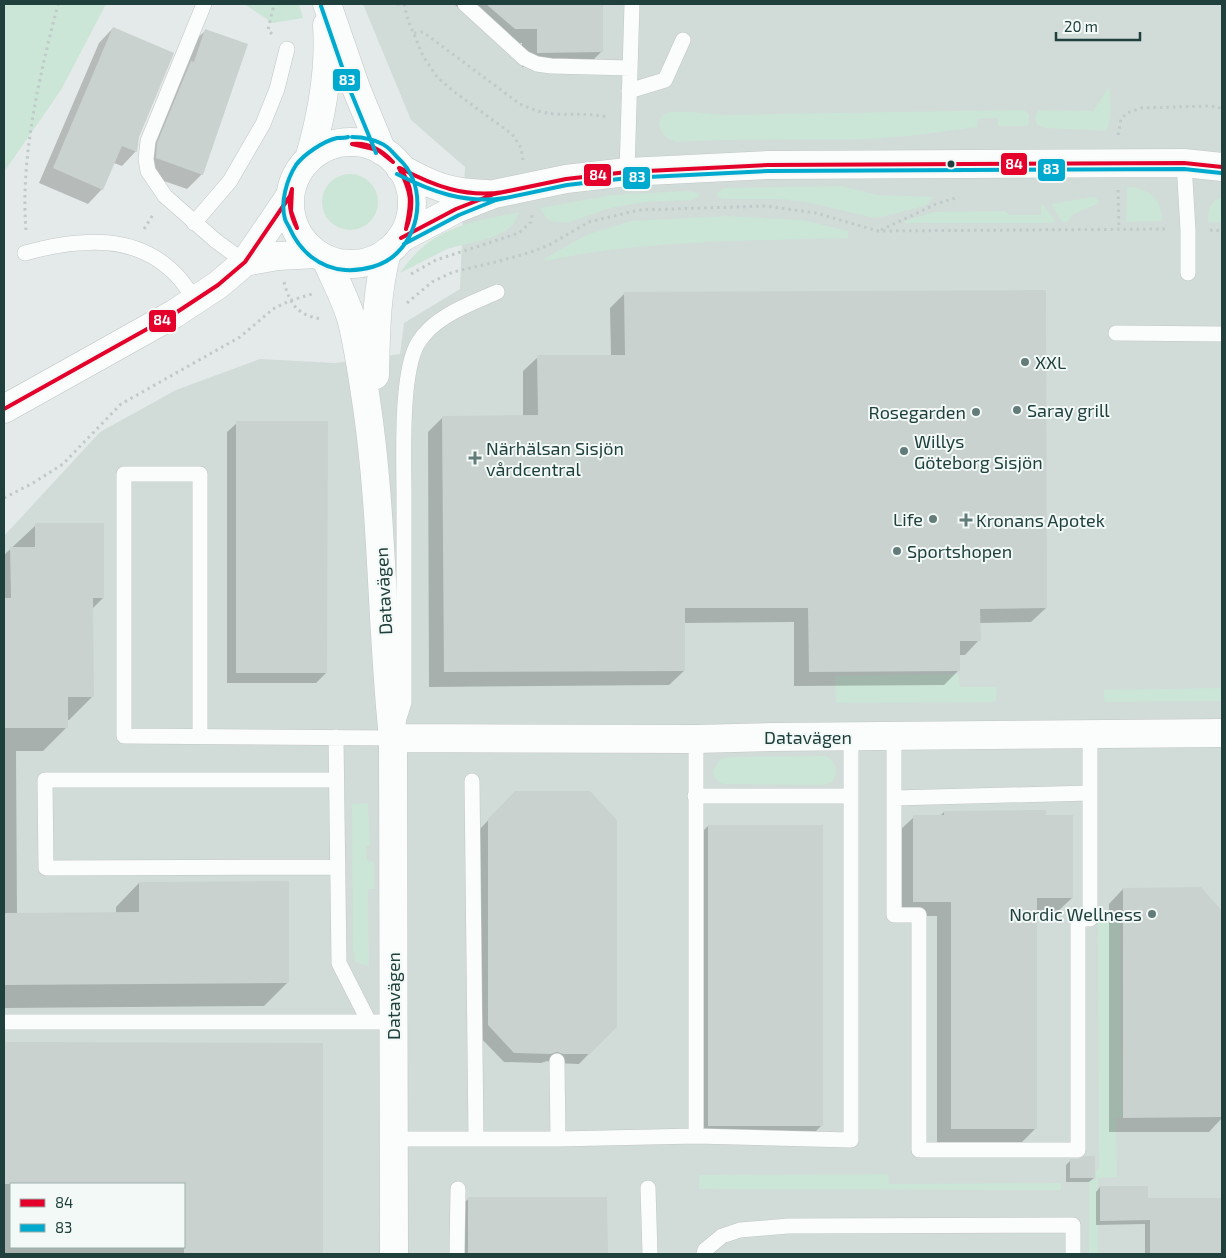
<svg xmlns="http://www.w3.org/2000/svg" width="1226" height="1258" viewBox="0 0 1226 1258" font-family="'Exo 2',sans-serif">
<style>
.built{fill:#d1dcd9;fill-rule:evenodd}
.green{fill:#cbe5d7}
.shadow{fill:#0003;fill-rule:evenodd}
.building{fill:#cad2d0}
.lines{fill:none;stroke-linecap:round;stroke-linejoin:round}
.service-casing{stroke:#c1c7c6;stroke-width:16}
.minor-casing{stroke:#c1c7c6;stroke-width:29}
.tertiary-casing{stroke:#c1c7c6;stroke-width:29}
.path{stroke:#c0cac9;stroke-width:3;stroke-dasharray:2.5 4;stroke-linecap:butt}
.service{stroke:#fbfcfc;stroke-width:15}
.minor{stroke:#fbfcfc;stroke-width:28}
.tertiary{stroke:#fbfcfc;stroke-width:28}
.bus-1-casing{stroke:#f2f9f7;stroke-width:8}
.bus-2-casing{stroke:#f2f9f7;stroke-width:8}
.bus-1{stroke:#e4002b;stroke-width:4}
.bus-2{stroke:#00a9ce;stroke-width:4}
.bus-dot{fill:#1f403c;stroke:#f2f9f7;stroke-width:2}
.poi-dot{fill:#647c79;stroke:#f2f9f7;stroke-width:2}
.labels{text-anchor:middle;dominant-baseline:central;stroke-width:4;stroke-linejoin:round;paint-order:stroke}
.poi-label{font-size:18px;fill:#1f403c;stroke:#f2f9f7;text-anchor:start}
.street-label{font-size:18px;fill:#1f403c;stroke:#f2f9f7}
.line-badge{stroke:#f2f9f7;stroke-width:2}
.badge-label{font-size:14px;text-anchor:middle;font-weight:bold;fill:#fff}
</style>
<rect width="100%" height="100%" fill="#e4eae9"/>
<!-- built -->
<path class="built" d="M363,4H1222V1254H4V536L100,432L176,390L260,359L335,363L400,354L404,323L460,289L465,167L411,120ZM11,1184H184V1247H11Z"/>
<!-- green -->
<path class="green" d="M4,4H106L61,90L4,172Z
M244,4H299L303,18L273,23Z
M1109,87C1111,96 1112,124 1106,131L1046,128L1037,125L1035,117L1038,110L1093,111Z
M1024,110L1029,114V124L1026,126H998V118L978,119L977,127L909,136L869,139L720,140L676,142L667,138L661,131L659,124C660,120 661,116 665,114C673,109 711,114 721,115Z
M322 202a28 28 0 1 1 56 0a28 28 0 1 1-56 0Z
M842,186L877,195L933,197L929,203L924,206L890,215L875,218L805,202L782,199H725L720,198L717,195L718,192L724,188Z
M1127,187C1150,188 1162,199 1162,221L1126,222Z
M688,191L698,193L699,197L692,200L646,202L610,208L567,223L549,221L540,208L611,195Z
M1092,197L1097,198L1099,201L1097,204L1074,214L1067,222H1062L1051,204Z
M1222,197V222H1208C1207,211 1211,200 1222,197Z
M1041,204L1044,205L1056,222L1047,223H905L904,221L935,212L1004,211L1010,215H1041Z
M520,212L513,225L505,231L490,238L447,249L400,273C431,227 470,222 520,212Z
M725,216L803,220L848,231V238C747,241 644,240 545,261L544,259L586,235L631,221Z
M958,674L960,687H997L996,700L993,702L836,703L835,676Z
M1222,688V701L1106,702L1104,700V690Z
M826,756C837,763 839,772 832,782L822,785L724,784C716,782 714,779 713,771L720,759L730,757Z
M368,803L370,845L366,847L367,860L374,862V889H368L369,966L355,962L353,948L352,804Z
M1120,918L1122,1118L1116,1117L1117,1177L1098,1178V1254H1089V1180H1096V1171L1099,1168L1098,919Z
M888,1174L889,1184L1061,1183V1190L699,1189V1175Z"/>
<!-- shadow -->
<path class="shadow" d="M454,4H602V51L587,66L522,67V43H500Z
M113,28L136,151L122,166L114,163L102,189L88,204L39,183L99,43Z
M205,31L202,174L187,189L141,173L190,45Z
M625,293L1046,608L1031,622L979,623V640L965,655H958V671L944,685L794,686V622L684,623V671L669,685L429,687L428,432L443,417H523V371L538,357L611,356L610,308Z
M237,423L326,673L316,683H227V432Z
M36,525L103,598L92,609V697L69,720H67V727L43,751H16L17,914L116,913V907L139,883L288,982L264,1006L4,1008V555Z
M515,792L616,1026L579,1064L553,1063L547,1061L541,1063L504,1062L478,1035L479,830Z
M944,812L1072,898L1057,912H1036V1128L1021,1143H937V916H899V831L914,817L940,816Z
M708,826L822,1125L807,1140H693V841Z
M1201,888L1222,913V1118L1209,1132H1109V904L1123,889Z
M4,1044H322V1254H4ZM11,1184H184V1247H11Z
M1070,1161L1094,1178L1089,1182H1066V1165Z
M1100,1187L1147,1200H1222V1254H1145V1224L1096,1225V1192Z
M469,1198H606L607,1254H459V1208Z"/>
<!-- building -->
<path class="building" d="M486,4H603V52L537,53V29H515Z
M113,27L174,53L139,137L137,152L122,146L103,190L53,168Z
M205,29L248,44L203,175L156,158L157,143L191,61L194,62Z
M1046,290L1047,608L980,609L981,641H960V671L809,672L808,608H685V671L444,672L442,416L538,415L537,355H625L624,292Z
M236,421H328L327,673H236Z
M35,523H104V598H93L94,697H68V728H4V598H11L10,547H35Z
M515,791H590L617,820V1027L590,1054H563L557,1052L551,1054L514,1053L488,1025V819Z
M1046,810V815H1073V898H1037V1129H951V902H913V815H944V811Z
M708,825H823V1126H708Z
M289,881V983L4,985V913L139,912V882Z
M1201,887L1222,911V1117L1123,1118V888Z
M4,1042L323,1043V1254H184V1184H4Z
M1085,1156H1095V1178H1070V1159H1078Z
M1100,1186H1148V1198H1222V1254H1150V1220L1100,1221Z
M468,1197H607L608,1254H468Z"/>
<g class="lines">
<defs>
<path id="service" d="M204,4L148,141L146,159L148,171L165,196L216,241L245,262
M465,4L524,58L537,64L551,66L630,68
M629,91L665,80L683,40
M1184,163L1188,230V273
M627,172L632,4
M194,223L230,181L263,124L277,89L287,49
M25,253C79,238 139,232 180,279C185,285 190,293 196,300
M1116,333L1222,334
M200,736V474H124V736L393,738L404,702C404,634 404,565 404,497C404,460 400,373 418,343C434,316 470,304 497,292
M894,736V915H919V1150H1078V919H1090V735
M336,737L339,963L369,1022
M696,739V1136
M336,780H45L46,868L337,867
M472,781L476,1139
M695,796H851
M894,798L1090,793
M4,1022H393
M557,1061L558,1139
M393,1139H558L696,1136L851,1140V737
M648,1188L650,1254
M457,1254L458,1189
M704,1254L705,1250L722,1236L740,1230L788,1226L1073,1225V1254"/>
<path id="minor" d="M400,168C432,186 449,193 487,194
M401,238L456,209L494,194L566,179L627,172L768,165L1184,163L1222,167
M326,259C334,278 345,298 351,318C358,345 362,373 366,400C383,512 381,626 393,738
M245,262L278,256L317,254
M375,375C376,333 376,293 387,252
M4,409L174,314L218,285L245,262L290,196
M394,1254L393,738L696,739L771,737L1222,733"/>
<path id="tertiary" d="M327,4L356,88L382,151
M290 203a61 61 0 1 1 122 0a61 61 0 1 1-122 0Z
M309,159C322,115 330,71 327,25"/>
</defs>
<!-- service casing -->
<use href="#service" class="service-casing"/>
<!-- minor casing -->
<use href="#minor" class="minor-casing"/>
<!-- tertiary casing -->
<use href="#tertiary" class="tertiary-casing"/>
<!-- path -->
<path class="path" d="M397,4L404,5
M404,4L408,20L423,56L437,77L453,91L512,134L521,148L523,160
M414,33L423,32L520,104C531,109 542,113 555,114C573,115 588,113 608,117
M272,34L268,30L274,4
M1118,135L1121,119L1127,113L1141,108L1209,106L1218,107L1222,110
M1118,190L1119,229
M144,229L154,213
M26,230C20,157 40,74 58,4
M881,230L936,204L959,197
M1210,230L1222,231
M411,274L436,260L519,233L531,222L532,215
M284,282C290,305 298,316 323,319
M407,303L432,282L453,272L496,262L528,253L549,245L589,222L639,210L766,206L816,213L878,231L1166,229
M4,498L33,483L63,464L121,404L240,337L273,309L289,301L312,294"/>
<!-- service -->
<use href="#service" class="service"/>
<!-- minor -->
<use href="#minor" class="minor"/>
<!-- tertiary -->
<use href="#tertiary" class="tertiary"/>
<defs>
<path id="bus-1" d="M352,144L378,150L393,162
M352,144C368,142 382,150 393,162
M399,168C414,184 414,209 406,229
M399,168C412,193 412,201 406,229
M400,168C434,186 465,198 504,192
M292,189L291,211L297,228
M292,189C287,201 291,217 297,228
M401,238L456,209L494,194L566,179L627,172L768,165L1184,163L1222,167
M4,409L174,314L218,285L245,262L290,196"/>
<path id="bus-2" d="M321,6L350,90L376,153
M348,137C345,138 341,138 337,138C324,141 304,154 296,165C287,179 280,202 285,219C286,223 289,226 290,229C300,251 319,268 345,270C363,271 384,266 397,253C423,228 425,182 398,158C394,154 391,150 387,147C378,140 363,137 352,137
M397,174C432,192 465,204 505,198
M404,244L459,215L496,200L567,185L628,178L768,171L1184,169L1221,173"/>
</defs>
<!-- bus-1 casing -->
<use href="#bus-1" class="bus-1-casing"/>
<!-- bus-2 casing -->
<use href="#bus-2" class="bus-2-casing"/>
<!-- bus-1 -->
<use href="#bus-1" class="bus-1"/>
<!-- bus-2 -->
<use href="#bus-2" class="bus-2"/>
</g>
<!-- markers -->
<circle class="bus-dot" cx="951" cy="164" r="4.5"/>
<g class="poi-dot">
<circle cx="1025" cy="362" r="5"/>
<circle cx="1017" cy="410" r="5"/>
<circle cx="976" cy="412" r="5"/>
<circle cx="904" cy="451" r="5"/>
<path d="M472.5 450.5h5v5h5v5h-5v5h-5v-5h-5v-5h5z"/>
<circle cx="933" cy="519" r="5"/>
<path d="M963.5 512.5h5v5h5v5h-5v5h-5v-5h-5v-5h5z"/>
<circle cx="897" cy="551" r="5"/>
<circle cx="1152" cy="914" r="5"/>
</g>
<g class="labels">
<!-- poi labels -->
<g class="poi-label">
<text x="1035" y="362">XXL</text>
<text x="1027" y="410">Saray grill</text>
<text x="966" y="412" text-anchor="end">Rosegarden</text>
<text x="914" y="441">Willys<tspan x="914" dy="21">Göteborg Sisjön</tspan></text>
<text x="486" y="448">Närhälsan Sisjön<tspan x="486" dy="21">vårdcentral</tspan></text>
<text x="923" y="519" text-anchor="end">Life</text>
<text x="976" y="520">Kronans Apotek</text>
<text x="907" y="551">Sportshopen</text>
<text x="1142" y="914" text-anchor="end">Nordic Wellness</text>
</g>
<!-- street labels -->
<g class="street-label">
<text transform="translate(383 591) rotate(-93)">Datavägen</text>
<text x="808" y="737">Datavägen</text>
<text transform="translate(393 996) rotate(-90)">Datavägen</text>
</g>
</g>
<g class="line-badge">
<rect x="332" y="68" width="29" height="24" rx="5" fill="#00a9ce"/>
<rect x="1000" y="152" width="28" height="24" rx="5" fill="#e4002b"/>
<rect x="1037" y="158" width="29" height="24" rx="5" fill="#00a9ce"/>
<rect x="583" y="163" width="29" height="24" rx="5" fill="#e4002b"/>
<rect x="622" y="166" width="29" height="24" rx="5" fill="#00a9ce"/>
<rect x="148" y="309" width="29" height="24" rx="5" fill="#e4002b"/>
</g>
<g class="badge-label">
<text x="347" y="85">83</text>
<text x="1014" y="169">84</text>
<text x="1051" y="174">83</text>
<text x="598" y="180">84</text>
<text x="637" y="182">83</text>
<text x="162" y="325">84</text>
</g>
<!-- border -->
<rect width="1226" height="1258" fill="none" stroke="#1f403c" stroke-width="10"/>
<!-- legend -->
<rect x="10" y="1183" width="175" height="65" fill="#f2f9f7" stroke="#9eafac"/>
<rect x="20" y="1199" width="25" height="8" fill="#e4002b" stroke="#9eafac"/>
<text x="55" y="1208" font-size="15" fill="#1f403c">84</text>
<rect x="20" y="1224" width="25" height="8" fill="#00a9ce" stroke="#9eafac"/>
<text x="55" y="1233" font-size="15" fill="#1f403c">83</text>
<!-- scale -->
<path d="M1056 32v8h84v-8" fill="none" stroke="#1f403c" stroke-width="2.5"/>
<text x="1064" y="32" font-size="15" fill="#1f403c" stroke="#f2f9f7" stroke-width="4" paint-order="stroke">20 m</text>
</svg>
